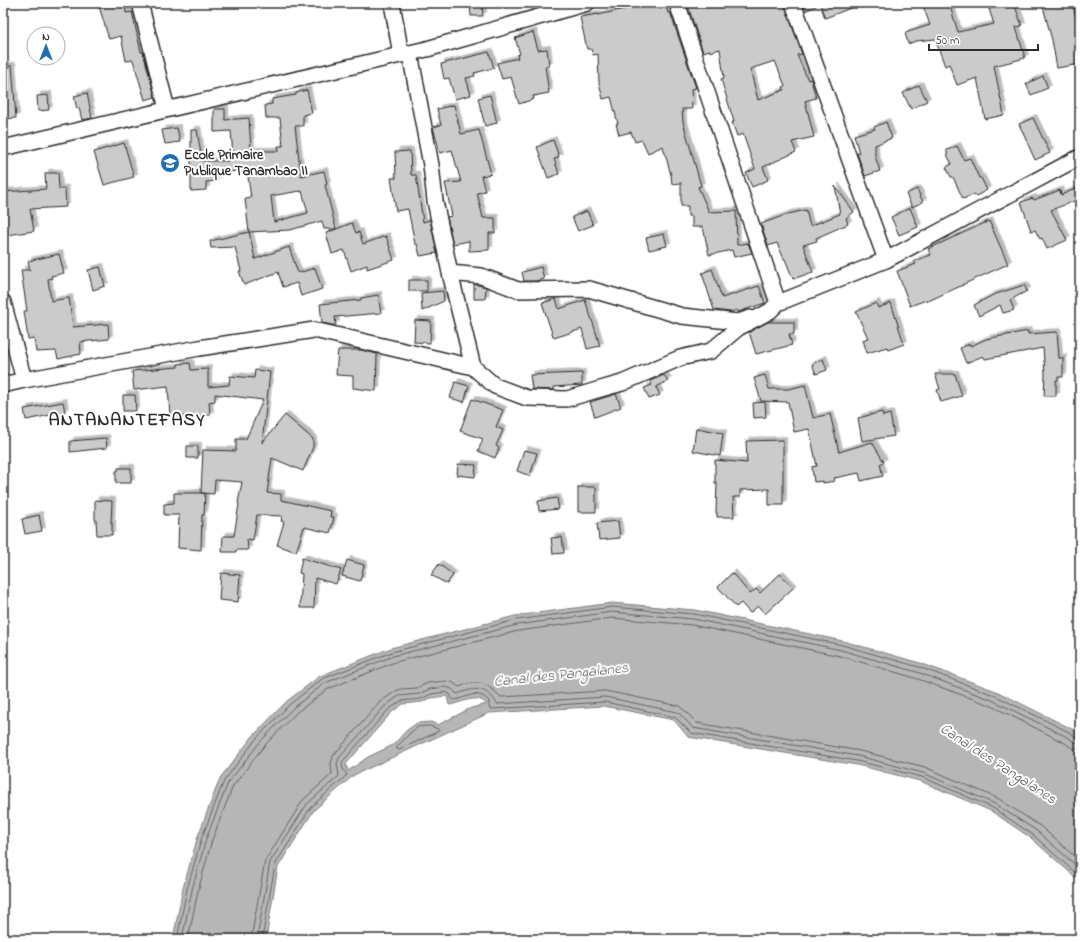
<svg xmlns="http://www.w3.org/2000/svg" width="1083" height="942" viewBox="0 0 1083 942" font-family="'Indie Flower',sans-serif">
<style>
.water{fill:#b6b6b6;stroke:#7e7e7e;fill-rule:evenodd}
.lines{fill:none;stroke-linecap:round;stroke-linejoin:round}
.shore{stroke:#636363;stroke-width:1}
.building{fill:#cbcbcb;stroke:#2b2b2b;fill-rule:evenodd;filter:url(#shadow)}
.street-casing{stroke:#2b2b2b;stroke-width:18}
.street{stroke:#fff;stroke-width:15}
.labels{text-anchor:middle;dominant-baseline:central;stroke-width:4;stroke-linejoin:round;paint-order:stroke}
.poi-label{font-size:14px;font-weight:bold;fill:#2b2b2b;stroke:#fff;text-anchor:start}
.water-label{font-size:15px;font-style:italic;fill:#5c5c5c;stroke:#fff}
.district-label{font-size:18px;font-weight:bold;letter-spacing:1px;fill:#2b2b2b;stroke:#fff}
</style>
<defs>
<filter id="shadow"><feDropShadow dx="3.5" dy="-3.5" stdDeviation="0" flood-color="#0004"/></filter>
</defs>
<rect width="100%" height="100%" fill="#fff"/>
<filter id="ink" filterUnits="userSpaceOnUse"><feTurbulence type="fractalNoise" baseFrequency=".025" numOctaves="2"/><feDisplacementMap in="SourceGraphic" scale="8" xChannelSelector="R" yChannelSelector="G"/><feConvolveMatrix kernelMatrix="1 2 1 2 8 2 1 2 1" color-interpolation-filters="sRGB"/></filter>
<g filter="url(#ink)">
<!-- water -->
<path class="water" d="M612,603L695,610L843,641L920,663L996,691L1074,730L1080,736V883L1075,877L1031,838L991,811L920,781L857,765L688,737L674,720L604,706L489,713L354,775L314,810L278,867L266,939H173L183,888L198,836L220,778L253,736L287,701L320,676L391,648L515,616ZM447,696L449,705C463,703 475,693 487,704L471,708L438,725L431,722L417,723L407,730L393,745L368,757L348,771L346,764L391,713L403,704L422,702L431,698Z"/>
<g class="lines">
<!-- shore -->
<path class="shore" d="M430,726L438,729L439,731L399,750L397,749V747L410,733L418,727Z
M177,939L187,889L202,837L224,781L256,739L290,704L322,679L392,652L516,620L612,607L694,614L842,645L919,667L994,695L1071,733L1077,738H1080
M182,939L192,890L206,839L228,783L260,742L293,708L325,683L393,656L517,625L612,612L693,619L841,650L917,672L992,700L1069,738L1074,742L1080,743
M188,939L198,891L212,840L233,786L264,746L297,712L328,689L395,662L518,631L612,618L692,625L840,656L915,678L990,705L1065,743L1072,748L1080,749
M251,939L265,861L303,800L332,774L331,764L333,756L380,702L396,691L401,689L417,688L428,683L446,681L452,682L459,687C463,686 468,683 472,683C485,681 493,690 501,697L605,691L679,706L684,710L697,723L860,751L925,767L999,799L1040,826L1080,861
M257,939L270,862L307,804L339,776L337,764L339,758L384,707L399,696L419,694L430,689L446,687L452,689L457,694C469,690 480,685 491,696C494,698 495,701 497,704L605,697L677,712L680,714L693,728L858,756L923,773L995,804L1037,831L1080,869
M262,939L275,865L311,807L346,776L347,774C343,771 341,766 343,761L388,710L401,701L421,699L431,694L446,692L450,694L452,699L454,700C468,698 476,688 489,701V707L491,709L605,702L675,717L691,733L857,761L922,777L993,808L1033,835L1080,877"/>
</g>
<!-- building -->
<path class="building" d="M98,3H125L126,13L132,12L141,52H143L155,97L145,100L133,60L126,61L121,36L109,39Z
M651,3H665L668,13L670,12L696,88L691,89L692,109H682L683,122L701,186L698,187L709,212L736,211L737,245L748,243L752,253L734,257L732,250L709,255L703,227H692V216H688V206H681V183L672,184L671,175L663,146L648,153L642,140L635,142L631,132L619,135L616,124H618L611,97L603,99L599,83L598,54L593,55L591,49H587L580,17L598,14V15Z
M692,3H784L802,54L797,55L808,80L811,79V80L816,98L805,101L814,137L792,142L796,152L763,167L768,180L752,187L746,173L755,169L743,134L737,136L732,122H734L721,79L724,78L720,49L710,52V50L703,52L688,6L693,5ZM775,61L785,86L783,87L784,90L758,100L750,69Z
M803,3H861V4L825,18L820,4L805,11Z
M922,3H949L958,32L994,24L989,9L1009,3H1014L1022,26L1016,27L1025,58L994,66L1004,115L985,119L977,78L957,85L949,64L945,66L935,39L916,41L908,44L905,33L930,25Z
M1042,3H1072L1080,33V64L1057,68L1052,40Z
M470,4H482L483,16H471Z
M533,32L538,50L547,49L549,66H545L549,93L533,96L534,99L519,104L511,77L502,79L497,63L518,58L517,55L520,54L515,38Z
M489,52L494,68L474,73L475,76L466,78L471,95L455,99L449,78L444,79L441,64Z
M3,66H12L16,118L3,119Z
M1043,76L1048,88L1031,95L1026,84Z
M919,85L927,101L911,109L903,93Z
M307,90L312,113L303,115V126H295L301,176L324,171L327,184L325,185L336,229H324L322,221L290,230L249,232L245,199L251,198L247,170L216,173L217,181L206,182V190L191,191V130H197L202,161H228V157L233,156L231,131L214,132V109H225V120L249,118L251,151H279L278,146H283L280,118H266L265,105L272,104V99L296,95V93ZM300,191V192L302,191L308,213L274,222L271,196Z
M87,93L92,118L82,120L79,108L77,109L74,96Z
M48,95L49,110L38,111L37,96Z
M490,95L497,123L485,126L478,98Z
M454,105L461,134L479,130L491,174L481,176L485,191L477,193L483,218H495V233H489V250L469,251V241L453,244L447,217L452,216L445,183L461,182L452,150L440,153L433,127L441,125L437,109Z
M1033,118L1050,153L1035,160L1019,124Z
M886,122L892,138L875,145V156L880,171L865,176L857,153H859L854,135L875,129L874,127Z
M177,128L180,142L165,144L162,130Z
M553,140L559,157L554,159L559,174L548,178L537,147Z
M124,143L134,177L104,185L94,152Z
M957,146L964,160L970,158L979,178H981L987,190L976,196L975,194L963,199L953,177H951L946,167L952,164L947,155V150Z
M410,151L411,175H416L423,222L430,220L437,253L420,256L417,244H415L408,209L396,211L391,178H396L395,152Z
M45,173H58L59,189H65L66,207L30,209L34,231L7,235L3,215V192L46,189Z
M835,186L854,212L846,218L848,224L816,238L817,241L803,245L813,272L793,279L785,259H784L777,243L768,246L761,224L788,214L806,210L810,226L840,214Z
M1080,187V199L1051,210L1067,240L1047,249L1042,238L1040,239L1035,230L1031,231L1021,202L1033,198L1034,200L1060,190L1061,195Z
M917,189L923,202L912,207L906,194Z
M910,208L918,227L899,235L891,217Z
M587,211L593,225L578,231L572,217Z
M989,221L1008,264L962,285H963L926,302V300L910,306L897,271L916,264L914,261L931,255L928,249Z
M352,223L356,233L359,232L363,244L386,236L394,260L367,269V265L351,271L344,250L332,254L326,233Z
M249,232L255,259L289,247L298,273L315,268L322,289L301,296L297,283L283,287L278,272L244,285L239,271H241L235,247L211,248L210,241Z
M664,234L667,246L649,250L646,238Z
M59,254L64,273L51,276L52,278L48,279L51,301L69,298L73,327L108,324L109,339L80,342L81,354L58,359L56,351L36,352L34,338L28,339L24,311H27L21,270H30L28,261Z
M100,267L105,286L93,290L88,270Z
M541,267L544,279L536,281H524L522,272Z
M712,269L722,298L759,286L765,303L738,312L737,310L730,312L714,310L702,273Z
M409,280H427V291H409Z
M474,284L486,287L485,299H474Z
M1024,285L1027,291L1010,300L1014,310L1003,313L1000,305L979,316L974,305L993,295Z
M443,291L444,301L422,311L421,293Z
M378,295L381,313L335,317L336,325H332L322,323L320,304L361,300V298Z
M556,299L559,309L585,300L594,326L600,346L587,349L582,329L554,338V336H553L542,303Z
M876,303L878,308L891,303L904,344L888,350L887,347L867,353L863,340L868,338L856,312Z
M415,320L431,321L430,343L414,342Z
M768,322H794V334H789L792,345L756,354L749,332Z
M1028,331V334L1057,332L1059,358H1063V377H1058V380H1056V396H1044L1045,374L1043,348L985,359L983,356L966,363L960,348L970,344L971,346L986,339Z
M338,350H361L377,354L376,391L353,388V376L336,375Z
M823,359L827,370L816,374L812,364Z
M190,363L191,370L208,369V387L229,385L230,376L254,378L255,370L270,372L262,443L285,415L313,439V447L303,471L272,458L267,493L281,494V500L331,511L330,517H334L330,533L304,527L296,552L277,545L284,522L281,521L282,516L257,515L253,540L247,539L248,550H236V552H222L223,536H234L239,504L238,503L242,482L215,480L214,494L201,493L203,450L236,451V439H246L263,400L215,394V401L209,402L210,415L170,417L168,386L134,390L132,371L178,367V364Z
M582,373V385L554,387V390L532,389L530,375Z
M935,374H955L962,396L941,402L937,390L940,389Z
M664,375L668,381L656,387L660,395L649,399L644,388L652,385L650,381Z
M765,375L769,389H789L805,385L813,418L830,414L839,452L872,442L884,462L880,464L883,476L861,481L859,473L834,478L835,481L823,483V481L814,482L812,467L817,466L809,429L794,432L788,402L761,401L754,378Z
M455,382L469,386L464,402L450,398Z
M616,394L621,407L595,417L590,402Z
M123,395H135L136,411H123Z
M472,399L503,410L496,427L503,430L496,446L499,448L495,458L478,451L483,439L460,431Z
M63,402L65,412L26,420L24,409Z
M765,402L766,417L754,418L753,403Z
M882,412L883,416L890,414L894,436L862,441L858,418Z
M696,428L723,433L720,456L693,451Z
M106,438L107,448L70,452V441Z
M783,440V505H769V489L740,490V497H733L734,517H717V513H716L717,483H715V460L747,463L746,441Z
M187,446H198V458H187Z
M524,450L537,453L530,476L517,471Z
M458,464L476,465L475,477L457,475Z
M118,468H131V483H116V471H118Z
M578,487H596V512H578Z
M174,493H205L204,515H202L201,550L178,548L179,515H164V504L174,503Z
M557,498L559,509L539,511L538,501Z
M95,500L112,501L111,523H112V535H97L96,520H95Z
M39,515L42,531L25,534L22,519Z
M618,521L620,538L599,540L597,523Z
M562,537L564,553L553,554L551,538Z
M302,558L341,570L336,584L315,578L314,608H300L302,574L299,573Z
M347,560L364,565L360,581L342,576Z
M439,564L453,575L447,584L431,575Z
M221,573L240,575L238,602L219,600Z
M732,573L750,594L756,589L760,593L780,574L793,588L765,614L758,606L750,613L741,603L736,607L718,587Z"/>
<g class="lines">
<defs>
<path id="street" d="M140,3L167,109
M392,3L401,55
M677,3L778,303
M793,3L886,260
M410,53L431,165L435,201L450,273L473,367
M3,148L383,59L427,49L587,3
M450,273L481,276L518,290L589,289L682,316L738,322L750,318
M3,302L24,380
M3,385L24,380L199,348L314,330L473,367L495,386L527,398L567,399L597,390L622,383L680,358L711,351L738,328L770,311L778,303L886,260L1080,157"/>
</defs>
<!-- street casing -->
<use href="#street" class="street-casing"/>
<!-- street -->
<use href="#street" class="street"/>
</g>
</g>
<!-- icons -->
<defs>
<symbol id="school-disc" viewBox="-11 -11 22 22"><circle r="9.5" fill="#1f6fb2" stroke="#fff"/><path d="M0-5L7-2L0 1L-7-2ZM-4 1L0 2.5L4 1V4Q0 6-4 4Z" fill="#fff"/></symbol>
</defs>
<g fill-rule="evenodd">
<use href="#school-disc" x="159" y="152" width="22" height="22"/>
</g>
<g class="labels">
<!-- poi labels -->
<g class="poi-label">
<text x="184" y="155">Ecole Primaire<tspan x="184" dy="16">Publique Tanambao II</tspan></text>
</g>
<!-- water labels -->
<g class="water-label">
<text transform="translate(561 675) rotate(-6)">Canal des Pangalanes</text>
<text transform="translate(998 764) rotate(33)">Canal des Pangalanes</text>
</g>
<!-- district labels -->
<g class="district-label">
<text x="127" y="421">ANTANANTEFASY</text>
</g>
</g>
<!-- margin -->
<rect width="1083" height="942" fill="none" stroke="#fff" stroke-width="16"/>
<rect x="8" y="8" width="1067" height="926" fill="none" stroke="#2b2b2b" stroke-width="1.5" filter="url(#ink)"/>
<!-- north arrow -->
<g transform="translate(46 46)"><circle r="19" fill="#ffffff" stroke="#aaaaaa"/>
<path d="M0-3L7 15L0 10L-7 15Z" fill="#1f6fb2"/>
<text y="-6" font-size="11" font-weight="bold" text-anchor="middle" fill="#2b2b2b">N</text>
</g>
<!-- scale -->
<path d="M929 44v6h109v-6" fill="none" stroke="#2b2b2b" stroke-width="2"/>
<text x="935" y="44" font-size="12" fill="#2b2b2b" stroke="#ffffff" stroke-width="3" paint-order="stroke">50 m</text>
</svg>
